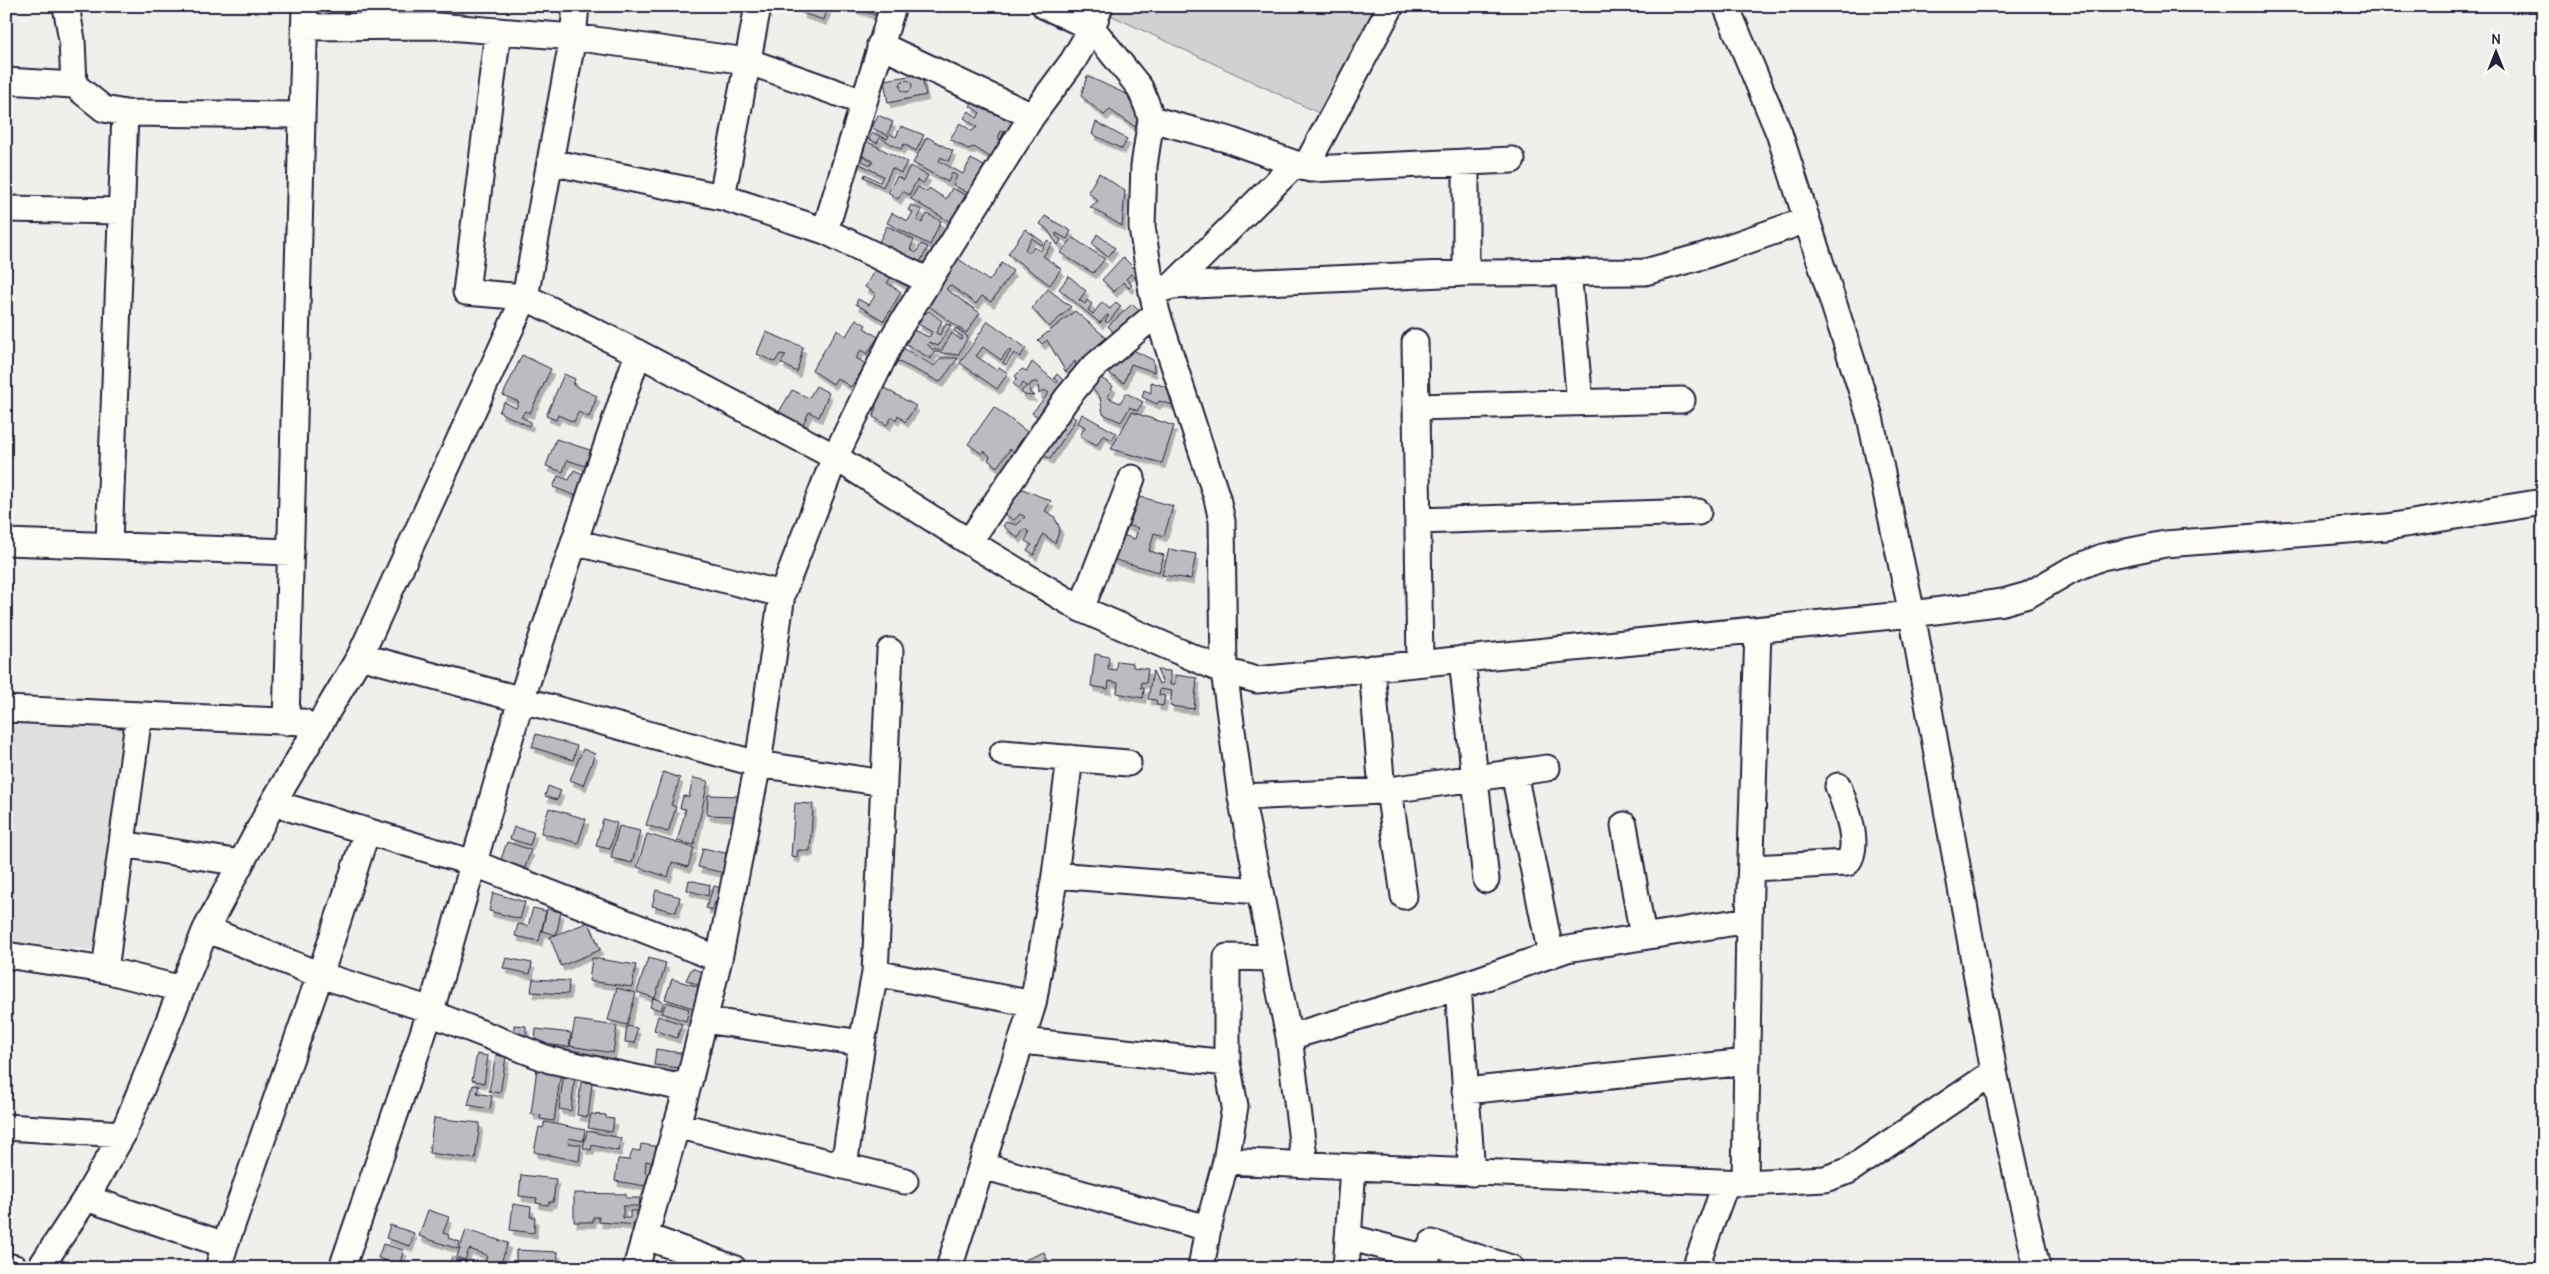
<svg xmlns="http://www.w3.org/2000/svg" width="2549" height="1274" viewBox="0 0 2549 1274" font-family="Delius,sans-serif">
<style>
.built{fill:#e0e0df}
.green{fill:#d2d1d1;stroke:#7a7a86}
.building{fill:#bcbcc0;stroke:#22223b;filter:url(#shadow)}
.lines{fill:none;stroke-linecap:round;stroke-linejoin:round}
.minor-casing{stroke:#22223b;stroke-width:29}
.minor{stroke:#fdfcf7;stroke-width:25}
</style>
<defs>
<filter id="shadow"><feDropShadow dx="3" dy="5.5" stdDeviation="0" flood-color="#0004"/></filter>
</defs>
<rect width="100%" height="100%" fill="#f0efec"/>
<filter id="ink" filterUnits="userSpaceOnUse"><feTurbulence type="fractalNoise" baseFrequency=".02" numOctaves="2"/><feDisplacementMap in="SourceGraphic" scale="10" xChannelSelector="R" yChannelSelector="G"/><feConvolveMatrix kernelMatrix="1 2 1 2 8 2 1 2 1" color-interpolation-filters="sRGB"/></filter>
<g filter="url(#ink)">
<!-- built -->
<path class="built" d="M6,717L128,723L93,950L6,942Z"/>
<!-- green -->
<path class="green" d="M1112,6H1380L1321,114L1108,14Z"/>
<!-- building -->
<path class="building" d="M798,6H825L828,7L824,20L802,13L803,8Z
M849,6H878L875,15Z
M921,74L926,95L888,103L884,80Z
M1087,76L1139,100L1137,128L1110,110L1104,115L1081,96Z
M900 86a6 6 0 1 1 12 0a6 6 0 1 1-12 0Z
M976,98L984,104L982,108L987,111L990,104L1014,117L1010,127L1012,130L1001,131L998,138L1000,140L1004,132L1010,135L993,159L974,147L968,149L950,139L960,123L972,131L977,127L964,118L969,111L977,118L980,113L970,106Z
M878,115L893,122L888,133L896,137L901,126L924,135L916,151L904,144L901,149L880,138L877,143L868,139L873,133L887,139L889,136L872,128Z
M1096,122L1127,139L1122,149L1092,134Z
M927,137L953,151L948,161L941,157L939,161L963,174L971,159L984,166L970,194L953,185L957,176L952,173L948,182L913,163Z
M864,140L907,162L901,173L892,168L883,187L864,177L865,174L880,182L883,176L856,162L858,159L871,165L873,161L857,153Z
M910,166L928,176L923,183L917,180L909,195L903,191L898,199L888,192L897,176L903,180Z
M1099,173L1125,191L1122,226L1090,207L1098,201L1088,192Z
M918,187L927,192L929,188L946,199L952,188L967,196L952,223L911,199Z
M911,205L922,210L917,220L922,223L927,214L941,221L930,245L887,223L892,213L908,221L913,212L908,210Z
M1045,216L1071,231L1067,239L1056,233V236L1061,240L1058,245L1047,229L1040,224Z
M887,226L914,240L910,249L916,253L921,244L928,247L915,272L875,250Z
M1025,229L1043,242L1042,245L1032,238L1025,249L1029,253L1034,247L1040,251L1048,240L1052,244L1043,256L1061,269L1050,285L1008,254Z
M1097,234L1115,248L1108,257L1092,244Z
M1073,238L1105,259L1093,273L1060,253Z
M956,257L989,281L1002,263L1013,271L991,302L982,296L976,304L950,285L946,289L980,313L966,333L925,303Z
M1123,257L1140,274L1135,278L1131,274L1126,279L1132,285L1129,288L1123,282L1114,292L1102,280Z
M878,264L891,277L894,272L909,281L906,286L891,277L887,283L901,292L884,321L856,304L858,299L869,305L876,294L865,287Z
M1069,276L1086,291L1079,300L1085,304L1087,300L1092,304L1088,310L1093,314L1102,302L1110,309L1116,302L1121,306L1108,323L1105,321L1109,316L1107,315L1100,323L1059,289Z
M1048,289L1071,307L1049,327L1032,308Z
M1132,304L1141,313L1117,336L1108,326Z
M929,311L942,321L936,333L940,335L946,324L951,325L938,346L929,342L927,344L932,349L941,351L952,333L961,340L963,337L954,331L956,328L968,337L958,355L934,352L931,359L906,344L913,330L929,337L932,332L918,324L923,315Z
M1075,311L1109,340L1076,372L1073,370L1076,365L1075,361L1066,372L1047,340L1042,344L1038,340Z
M856,319L866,325L864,328L878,337L867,354L861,350L856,358L866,364L851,387L837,378L833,384L812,370L837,330L846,336Z
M988,321L1026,348L1020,357L1014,353L1006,365L1003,363L1011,351L1008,350L1001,360L983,347L976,356L996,370L999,367L1008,373L997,389L960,363Z
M766,332L803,347L797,372L781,363L786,355L780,354L775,362L757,354Z
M898,345L934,366L941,358H958L940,382L893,359Z
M1129,348L1153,360L1154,372L1131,364L1124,383L1108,373L1117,357L1123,358Z
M522,355L551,369L530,413L525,411L521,417L531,422L529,426L499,412L504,402L516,408L519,402L503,395Z
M1032,362L1057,383L1058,381L1054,378L1057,374L1065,382L1038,417L1032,413L1049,393L1044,390L1039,394L1038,382H1035L1031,383L1029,387L1030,393L1034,396L1024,395L1021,391L1027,386L1023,383L1018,389L1013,383L1017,378L1015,376L1022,369L1027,371Z
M564,374L575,379L573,385L597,396L589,417L578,412L574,422L558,415L556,420L546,416Z
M1098,376L1113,386L1107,397L1120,403L1126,393L1143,402L1137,411L1130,407L1121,422L1103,414L1100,397L1090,386Z
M1151,382L1176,390L1173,405L1159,401L1157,404L1142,397L1144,390L1151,393Z
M877,384L916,406L905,422L898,415L896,420L892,417L887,425L873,417L876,407L871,397Z
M816,386L829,393L819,417L809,412L802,426L779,412L792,390L809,398Z
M994,407L1030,434L1016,453L1010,449L997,467L988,460L990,456L984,451L982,454L968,444Z
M1067,412L1076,419L1050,459L1038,451Z
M1132,412L1174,426L1162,463L1111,449Z
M1082,414L1116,433L1112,440L1103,435L1097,445L1080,436L1085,427L1078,423Z
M556,439L593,451L588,467L567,460L563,472L546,466Z
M574,470L592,478L584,499L553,487L558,476L569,480Z
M1018,487L1051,501L1045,511L1054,516L1060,529L1055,543L1043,534L1034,555L1027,550L1032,545L1025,541L1029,533L1025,528L1018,538L1003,526L1006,522L1017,525L1025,517L1020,514L1014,520L1004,514Z
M1134,495L1173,506L1164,536L1154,533L1149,551L1164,555L1159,572L1112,559L1119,534L1135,539L1138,528L1126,525Z
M1169,549L1196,554L1191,579L1162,575Z
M1095,654L1109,657L1108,669L1116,670L1117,661L1133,663V667L1148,669L1146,683L1142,682L1141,688H1144L1143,698L1117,693L1118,683L1109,681L1108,689L1091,686Z
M1157,670L1170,671V685L1175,684V675L1197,678L1194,709L1170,706L1172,691L1160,689L1159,695L1165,696L1163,706L1157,705L1156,700L1148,699L1153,671L1159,684L1163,683Z
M536,734L577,746L573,760L532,747Z
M583,749L595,754L583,785L570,780Z
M663,772L680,778L671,805L676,807L668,832L646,825Z
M693,778L708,781L694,845L677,841L686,809L680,808L683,796L689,797Z
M548,786L561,791L557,800L545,796Z
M708,795L739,796V816L707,815Z
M795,803L813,804L810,851L798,850L797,857L791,856Z
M549,808L586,819L578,843L541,833Z
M603,819L617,823L610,849L596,846Z
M619,826L640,831L632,863L611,858Z
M514,827L534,832L530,845L510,839Z
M647,834L694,848L688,867L672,862L668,877L637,867Z
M507,842L531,850L523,873L499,865Z
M703,848L738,856L733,875L698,867Z
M689,880L710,885L708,896L687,890Z
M714,886L730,891L719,927L713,925L720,903L715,902L712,910L706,908Z
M656,890L680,897L676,912L652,906Z
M493,893L525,902L520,919L489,911Z
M533,908L546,911L539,941L515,936L518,924L528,926Z
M547,909L561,912L556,935L542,931Z
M589,922L600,950L561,966L550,937Z
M506,958L532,963L530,974L503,968Z
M592,958L636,965L632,987L589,981Z
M648,958L666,963L655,998L637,992Z
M692,968L704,973L699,985L686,980Z
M533,979L569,981L568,994L531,992Z
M672,979L706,989L699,1010L665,999Z
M617,988L636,993L627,1025L608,1020Z
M653,998L664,1002L661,1010L650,1007Z
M666,1002L689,1009L686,1021L662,1013Z
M658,1016L682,1024L677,1038L654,1030Z
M575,1020L617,1026L613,1053L570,1046Z
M514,1025L526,1026V1037L514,1036Z
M627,1026L637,1028L635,1043L625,1042Z
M536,1029L571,1033L569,1047L535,1043Z
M656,1049L681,1053V1068L654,1065Z
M477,1054L488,1056L484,1083L472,1080Z
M496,1055L506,1057L500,1093L489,1091Z
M537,1068L561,1071L554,1121L540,1119L541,1115L531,1114Z
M564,1073L575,1074L571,1111L559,1109Z
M581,1082L592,1083L588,1117L577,1115Z
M473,1085L479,1086L477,1093L492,1096L490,1109L468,1105Z
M591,1114L606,1115V1118L614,1119L612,1132L588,1128Z
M434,1118L480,1123L475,1159L429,1153Z
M545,1122L585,1130L583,1141L569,1138L568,1143L581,1145L579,1161L534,1152L539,1127L543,1128Z
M587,1131L621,1138L618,1151L592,1145L591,1150L583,1148Z
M641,1144L667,1148L657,1164L646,1161L645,1173L654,1175L652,1187L615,1181L618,1159L629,1160L633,1150L640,1151Z
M521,1175L556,1179L553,1202H549L548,1205L536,1203L537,1198L519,1196Z
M574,1193L626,1194V1198H640L639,1206H623V1218H630V1211H639V1225L599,1222V1217H593V1222H574Z
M513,1204L531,1207L530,1217H535L534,1233L510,1230Z
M428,1210L449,1217L443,1233L449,1235L448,1238L460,1242L458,1249L419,1236Z
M390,1225L414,1233L410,1246L386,1238Z
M466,1230L508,1243L499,1268L484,1266L487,1255L469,1249L465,1260L457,1257Z
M383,1244L404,1250L399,1265L378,1258Z
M516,1250L558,1252L557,1268H516Z
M1044,1252L1050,1268H1010V1266Z
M452,1257L483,1268H448Z"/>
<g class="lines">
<defs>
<path id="minor" d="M66,6L72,40L74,85
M1045,6L1092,28L1140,88L1148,108L1151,119L1144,166L1142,227L1152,292L1157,313L1217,498L1222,521L1224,671L1241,797L1289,1037L1305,1165
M1726,6L1779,133L1870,417L1912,614L1994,1072L2037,1268
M304,27L436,26L573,37L747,61L863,102
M498,31L466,292L525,297L638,353L835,457L969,542L1081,609L1224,671L1257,680L1912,614L2003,602L2028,595L2069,571L2102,557L2165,544L2387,527L2543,502
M880,45L1032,116
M6,81L74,85L104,109L125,113L302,115
M1151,119L1226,139L1310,169L1512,160
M550,162L722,197L825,231L929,281
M1305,168L1391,6
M722,197L758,6
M6,209L121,211
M825,231L893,6
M1568,272L1580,403
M1466,273V162
M1172,286L1294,165
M1152,292L1172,286L1466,273L1645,272L1703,256L1807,220
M1415,342L1420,663
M1416,407L1682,400
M1418,521L1698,512
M6,542L291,552
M574,542L782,594
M969,542L1067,398L1091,369L1157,313
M109,545L125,113
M1081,609L1132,478
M360,656L758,764L884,783
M1462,659L1486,880
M1372,668L1382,791
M6,709L303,722
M286,722L305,6
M1003,753L1128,763
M1514,773L1551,955
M1389,790L1404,896
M1241,797L1382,791L1547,768
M273,803L473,863L719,959
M1624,825L1643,937
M122,844L241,863
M1752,868L1847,863C1862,845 1845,805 1838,786
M1055,875L1259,891
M206,929L320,975L431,1010L443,1018L550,1060L674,1086L689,1082
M6,955L105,970L182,989
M105,970L139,715
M875,973L1033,1004
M1458,987L1472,1173
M704,1020L862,1043
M1289,1037L1458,987L1567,949L1749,920
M1023,1041L1227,1063
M1465,1091L1747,1062
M676,1125L905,1181
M6,1127L123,1134
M1226,1161L1353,1167L1346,1268
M844,1166L862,1043L875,973L890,651
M982,1166L1208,1228
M1353,1167L1745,1183L1825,1179L1848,1171L1994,1072
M1745,1183L1749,920L1758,630
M86,1198L225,1245L218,1268
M647,1237L733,1268
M1348,1237L1427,1258
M225,1245L320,975L367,831
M6,1266L15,1268
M40,1268L86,1198L123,1134L206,929L273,803L360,656L525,297L573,37L576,6
M342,1268L431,1010L521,700L638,353
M636,1268L689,1082L719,959L758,764L782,594L835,457L894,336L1032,116L1073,61L1092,28L1100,6
M949,1268L1033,1004L1055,875L1070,758
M1201,1268L1208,1228L1226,1161L1235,1106L1227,1063V957L1272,958
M1423,1268L1432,1243L1511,1268
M1695,1268L1726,1183"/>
</defs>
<!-- minor casing -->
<use href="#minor" class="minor-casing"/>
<!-- minor -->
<use href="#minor" class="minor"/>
</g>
</g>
<!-- margin -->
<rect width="2549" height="1274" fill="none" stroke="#fdfcf7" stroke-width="25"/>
<rect x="12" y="12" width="2524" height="1249" fill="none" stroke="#22223b" stroke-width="2" filter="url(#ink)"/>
<!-- north arrow -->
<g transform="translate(2496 52)" stroke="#fdfcf7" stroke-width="4" paint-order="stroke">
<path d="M0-4L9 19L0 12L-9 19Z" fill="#22223b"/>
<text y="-8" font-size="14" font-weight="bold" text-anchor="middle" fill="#22223b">N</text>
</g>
</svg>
